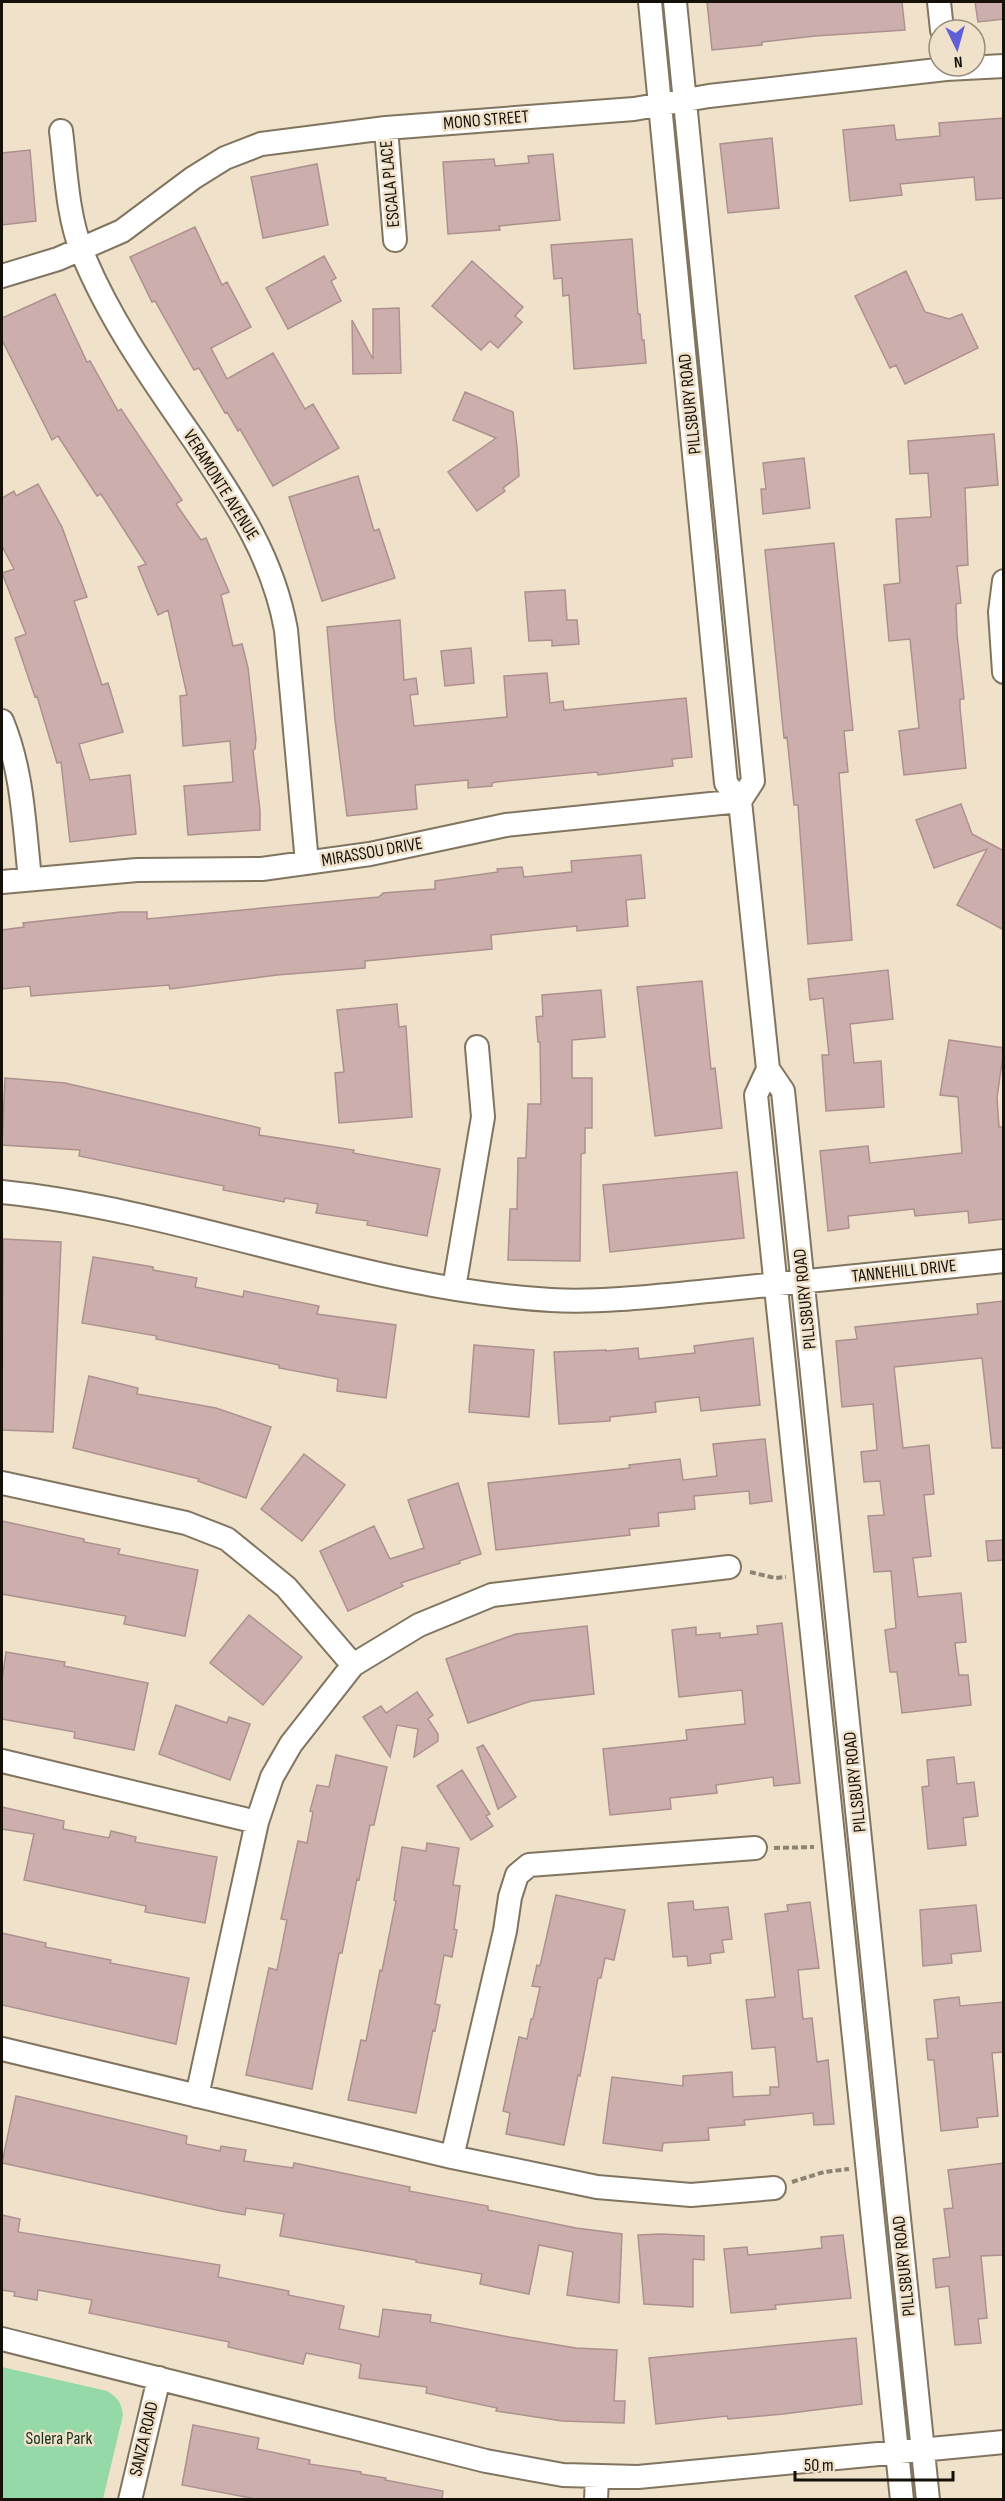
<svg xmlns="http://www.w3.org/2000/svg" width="1005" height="2501" viewBox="0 0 1005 2501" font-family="'Sofia Sans Condensed',sans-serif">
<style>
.green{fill:#96d9a8}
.building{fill:#ccafad;stroke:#ad918f;stroke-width:1.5}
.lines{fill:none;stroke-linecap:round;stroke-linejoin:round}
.minor-casing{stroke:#817560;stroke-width:26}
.path{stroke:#8d8372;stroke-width:4;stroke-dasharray:6 3;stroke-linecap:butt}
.minor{stroke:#fff;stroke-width:22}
.labels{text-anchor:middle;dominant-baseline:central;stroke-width:5;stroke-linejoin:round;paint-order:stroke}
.street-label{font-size:18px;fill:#151008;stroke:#efe1ca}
.park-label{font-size:18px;fill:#13311d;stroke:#efe1ca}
</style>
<rect width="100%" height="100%" fill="#efe1ca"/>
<!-- green -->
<path class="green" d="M2,2367L107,2391C118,2398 121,2402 123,2415L103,2499H2Z"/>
<!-- building -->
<path class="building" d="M707,2H902L905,30L815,36L762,42V45L712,50Z
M975,2H1004V19L978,22Z
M1004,118V198L976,200L974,177L900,184L902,195L850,201L843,130L894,125L896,140L940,136L939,123Z
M772,138L779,208L728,213L720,144Z
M30,150L36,221L2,225V153Z
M553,154L560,220L499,226L500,230L448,234L443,162L494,159L495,166L529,163L528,156Z
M317,164L328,225L263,238L251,177Z
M195,227L222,285L227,282L251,327L211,348L227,379L273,353L305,409L313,404L339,448L273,486L240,429L238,431L227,412L225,413L199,368L194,370L155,301L152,302L130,257Z
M632,239L638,314H640L642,340H644L646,363L574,369L569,295L563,296L562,278L554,279L551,245Z
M324,256L336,278L331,281L341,301L288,329L266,288Z
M472,261L523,307L515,316L522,322L498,348L490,341L481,350L432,306Z
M906,271L925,312L949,319L962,314L978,348L905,384L896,365L890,368L855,296Z
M55,294L87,362L90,361L118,411L121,409L182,500L176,504L201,540L206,538L229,592L221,595L233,646L242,644L248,668L256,739L255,749L253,750L260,811V830L188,835L184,786L233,782L230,741L183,746L180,696L187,695L168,610L158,615L138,567L146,564L101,494L97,496L58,436L52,440L2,340V318Z
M399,308L401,373L353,374L352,320L373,359V309Z
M465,392L513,412L517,447L519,476L503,488L505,491L477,511L448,472L496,438L453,420Z
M994,434L998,485L965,488L968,565L957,566L961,603L956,604L957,634L964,699H960V708L966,768L904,775L899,731L919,728L910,639L889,641L884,585L900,583L896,519L931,517L928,473L910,474L908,441Z
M804,458L810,508L763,514L761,489H766L763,463Z
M358,476L374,531L379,529L395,578L322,601L289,497Z
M38,484L62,527L87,597L74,601L102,685L108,683L123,732L79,744L90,780L130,775L136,834L70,842L61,762L57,763L37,696L35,697L15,638L26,634L2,573L14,569L2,546V498L14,491L16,496Z
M834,543L853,730L844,731L848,772L839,773L852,940L808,944L798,805H794L787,737L784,738L765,550Z
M565,590L567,620H577L579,644L552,646V640L529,641L525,592Z
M400,620L404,680L416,678L418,694L410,695L414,726L507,717L504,676L547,673L550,703L563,701L564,710L686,698L692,757L672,759L673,766L598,775L597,772L496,782L492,783V786L468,788V780L415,785L417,809L347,816L335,720L327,627Z
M471,648L474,683L445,686L441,651Z
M961,804L972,834L1004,851V930L957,905L987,849L934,868L916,820Z
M641,855L645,898L626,900L628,926L577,931V926L491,935L492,949L365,961V968L277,975L170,989L169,985L31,996L30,986L2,989V930L24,927L23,923L121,912H147V919L379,897L383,893L435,889V881L498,872L497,869L522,867L524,877L572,872L571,861Z
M888,970L893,1019L850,1024L854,1063L881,1061L884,1107L826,1111L822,1055H829L823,998L810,1000L808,979Z
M702,981L711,1069L715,1068L722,1128L655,1136L637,987Z
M601,990L605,1037L572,1040V1078H592V1128H585V1153L581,1154L580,1261L508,1260L510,1209H517L518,1158H526L528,1104H541L540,1042H538L536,1017L543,1016L542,995Z
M397,1004L399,1027L406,1026L412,1117L339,1123L335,1073L344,1072L337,1010Z
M949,1040L1004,1048L997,1098L999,1127H1004V1219L969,1223L968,1211L915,1216L914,1209L848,1216L849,1228L828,1231L820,1151L868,1146L870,1163L962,1153L958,1097L940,1095Z
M5,1078L65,1083L260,1128L259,1135L354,1150L353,1153L440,1169L427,1236L367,1225L368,1221L316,1213L318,1204L285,1198L284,1202L223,1190L224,1186L79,1156L80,1150L2,1145Z
M737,1172L744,1238L610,1252L603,1185Z
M3,1239L61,1242L53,1432L2,1430Z
M93,1257L153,1267V1270L197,1278L195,1287L243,1297L244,1291L319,1306L317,1314L396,1325L386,1398L337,1391L338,1379L279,1368V1365L156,1339L157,1336L82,1323Z
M1004,1301V1448H992L982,1358L894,1367L903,1448L929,1445L934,1494L924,1495L931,1556L913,1558L918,1597L961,1593L966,1642L955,1643L959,1675H968L971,1705L902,1713L897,1672H890L885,1630L896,1628L891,1571L874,1572L868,1516L884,1515L880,1481L864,1482L861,1452L877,1450L873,1404L842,1407L836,1341L857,1339L855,1327L978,1314L977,1304Z
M753,1338L760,1405L701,1411L699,1397L655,1402L656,1412L610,1417V1421L559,1424L554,1352L606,1350V1351L638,1348L639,1359L695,1353L694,1346Z
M474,1345L534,1350L529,1417L469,1412Z
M89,1376L138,1388L137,1394L216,1408L271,1427L246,1498L198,1481L199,1479L73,1448Z
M765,1439L772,1501L750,1504L749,1491L694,1496L695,1509L658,1513L659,1526L629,1529L630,1535L496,1550L488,1483L630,1468L629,1465L680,1459L683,1480L717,1476L713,1444Z
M304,1454L345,1485L302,1541L261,1509Z
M458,1483L481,1554L459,1561L460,1563L401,1583L403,1586L348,1611L320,1551L374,1526L390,1559L424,1548L408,1500Z
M2,1521L84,1539V1542L120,1549L118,1554L198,1570L185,1636L124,1624L126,1616L2,1594Z
M1004,1540V1560L988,1561L986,1541Z
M249,1615L302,1657L263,1705L210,1663Z
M782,1623L800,1783L774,1786L773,1777L716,1785L717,1793L670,1798L671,1809L610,1815L603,1749L687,1740L686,1730L745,1724L742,1690L679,1697L672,1630L696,1627V1635L720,1633V1638L758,1634L757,1626Z
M587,1626L594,1694L531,1701L468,1723L446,1659L516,1634Z
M6,1652L65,1662L64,1666L148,1683L134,1750L74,1738L75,1732L2,1719V1680Z
M417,1692L433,1715L428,1719L438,1734V1741L414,1757L418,1729L397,1725L390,1757L363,1717L381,1706L386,1713Z
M176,1705L227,1723L229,1717L250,1724L230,1780L159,1754Z
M483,1745L516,1797L498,1809L477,1748Z
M336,1755L387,1767L374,1825H370L359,1880L357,1879L342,1953H339L312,2089L246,2075L269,1968L277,1970L287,1920L281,1919L298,1841L307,1843L313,1812L310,1811L317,1785L329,1787Z
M954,1757L957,1784L974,1782L978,1816L963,1818L966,1845L928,1849L922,1787L929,1786L927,1760Z
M462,1770L490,1814L486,1816L493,1826L471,1840L437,1786Z
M2,1807L64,1821L63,1829L109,1838L111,1831L136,1837L135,1842L217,1857L205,1923L145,1912L146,1906L24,1880L34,1834L2,1829Z
M427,1843L459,1848L453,1885L460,1886L454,1929L457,1930L452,1957L444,1955L435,2004L440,2005L435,2031L433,2030L416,2113L348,2100L361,2040L366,2041L380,1970L382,1971L396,1901L394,1900L402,1847L426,1851Z
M556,1895L625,1910L614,1960L605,1958L601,1978H598L580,2076L578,2075L564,2145L506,2134L510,2113L503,2111L519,2037L527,2039L531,2019H533L540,1987L532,1986L537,1965L540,1966Z
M693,1901L694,1910L728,1907L732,1939L722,1940L724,1952L710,1954L711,1963L688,1966L687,1956L673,1957L668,1903Z
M810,1902L819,1968L798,1970L803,2019L812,2018L817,2062L828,2060L834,2124L814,2125L813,2113L744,2120L745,2125L708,2128L709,2140L663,2143L662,2151L603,2143L612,2077L683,2086V2076L732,2072L733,2097L770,2095V2087H779L775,2047L752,2049L746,2000L775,1997L765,1914L788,1911L787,1905Z
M976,1905L981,1951L951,1954L952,1963L923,1966L920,1910Z
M2,1933L46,1943L45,1947L111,1960L110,1963L189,1978L176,2044L2,2005Z
M959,1997L960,2006L1004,2002V2052L992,2053L998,2116L977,2118L978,2127L941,2131L934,2060H928L926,2039L938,2038L934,2000Z
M16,2096L187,2136L186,2144L220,2151L221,2146L246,2150L244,2161L293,2168L294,2163L410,2187L409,2191L488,2206V2210L576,2228L622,2234L619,2303L567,2295L573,2252L539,2245L529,2294L480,2284L482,2274L416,2262V2260L280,2236L284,2214L246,2208L245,2215L221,2211L2,2163Z
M1004,2163V2255L981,2256L987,2318L978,2319L981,2343L955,2345L949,2286L936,2288L933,2259L950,2257L944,2209L953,2208L948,2170Z
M2,2215L20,2219L18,2232L220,2265L218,2277L289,2291L288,2295L344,2306L339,2329L379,2337L383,2309L431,2315L430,2322L509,2337L576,2348L617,2350L614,2401H625L624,2423L562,2421L496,2411L497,2408L426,2393L427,2387L359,2378L361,2364L306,2353L303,2364L228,2347L229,2342L89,2313L92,2300L38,2290L37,2300L14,2296L15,2292L2,2290Z
M661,2234L704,2236V2260L693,2259V2307L644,2304L638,2235Z
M843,2235L851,2298L775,2305L776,2309L731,2313L724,2249L747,2247L748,2255L794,2251L822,2248L821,2237Z
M856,2338L862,2404L783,2414L728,2419L727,2416L656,2424L649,2358Z
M193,2425L259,2438L257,2449L310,2460L309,2464L361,2472V2474L386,2478L385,2480L443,2491L442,2499H256L182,2485Z"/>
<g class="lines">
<defs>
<path id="minor" d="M650,2L726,783L740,801L768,1069L783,1091L928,2500
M675,2L753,781L740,801
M939,2L942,30
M386,128L395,240
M61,131C66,170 67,215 82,252C110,321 154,382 196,443C236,503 273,557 286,630L307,863
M2,276L58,259L122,231L193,178L225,158L261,144L386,128L634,109L709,96L946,69L1004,66
M1004,581L1000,612L1004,672
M2,721C23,772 24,825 30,879
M2,882L137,870L262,869L370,854L506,825L740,801
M768,1069L756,1095L902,2500
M2,1192C187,1211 364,1289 551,1300C604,1303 666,1295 719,1290C814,1281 909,1270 1004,1261
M454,1288L483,1117L477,1047
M2,1483L186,1523L227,1539L286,1587L353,1665L291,1744L272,1777L257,1822L197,2096
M353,1665L419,1625L492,1595L729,1567
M2,1761L257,1822
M2,2049L452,2157L597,2187L691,2195L774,2188
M452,2157L505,1931L510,1897L517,1875L529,1865L755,1848
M2,2339L486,2461L563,2475L638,2477L1004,2442
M130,2500L159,2378
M596,2500L597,2477"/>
</defs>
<!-- minor casing -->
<use href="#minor" class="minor-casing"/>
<!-- path -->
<path class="path" d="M750,1572L775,1578L786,1577
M774,1848L814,1847
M792,2182L824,2172L849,2169"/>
<!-- minor -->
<use href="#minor" class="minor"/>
</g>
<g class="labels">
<!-- street labels -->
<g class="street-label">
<text transform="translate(486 120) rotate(-5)">MONO STREET</text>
<text transform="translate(390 184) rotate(-95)">ESCALA PLACE</text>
<text transform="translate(690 404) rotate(-96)">PILLSBURY ROAD</text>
<text transform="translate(221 485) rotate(58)">VERAMONTE AVENUE</text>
<text transform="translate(372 852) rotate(-10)">MIRASSOU DRIVE</text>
<text transform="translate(904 1271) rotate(-6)">TANNEHILL DRIVE</text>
<text transform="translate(805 1299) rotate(-96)">PILLSBURY ROAD</text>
<text transform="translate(855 1782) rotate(-96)">PILLSBURY ROAD</text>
<text transform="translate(904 2266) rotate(-96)">PILLSBURY ROAD</text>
<text transform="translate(144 2439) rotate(-77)">SANZA ROAD</text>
</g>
<!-- park labels -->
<g class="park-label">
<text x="59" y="2438">Solera Park</text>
</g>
</g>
<!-- border -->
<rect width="1005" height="2501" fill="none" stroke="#151008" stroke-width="6"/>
<!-- north arrow -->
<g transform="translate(957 48) rotate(175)"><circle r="28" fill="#efe1ca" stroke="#988d7c" stroke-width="1.5"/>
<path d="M0-4.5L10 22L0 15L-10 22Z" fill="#605fd8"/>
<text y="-9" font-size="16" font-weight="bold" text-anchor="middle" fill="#151008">N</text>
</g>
<!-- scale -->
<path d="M795 2471v9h158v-9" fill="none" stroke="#151008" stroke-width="3"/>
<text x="804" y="2471" font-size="18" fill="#151008" stroke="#efe1ca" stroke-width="4.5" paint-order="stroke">50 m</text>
</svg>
